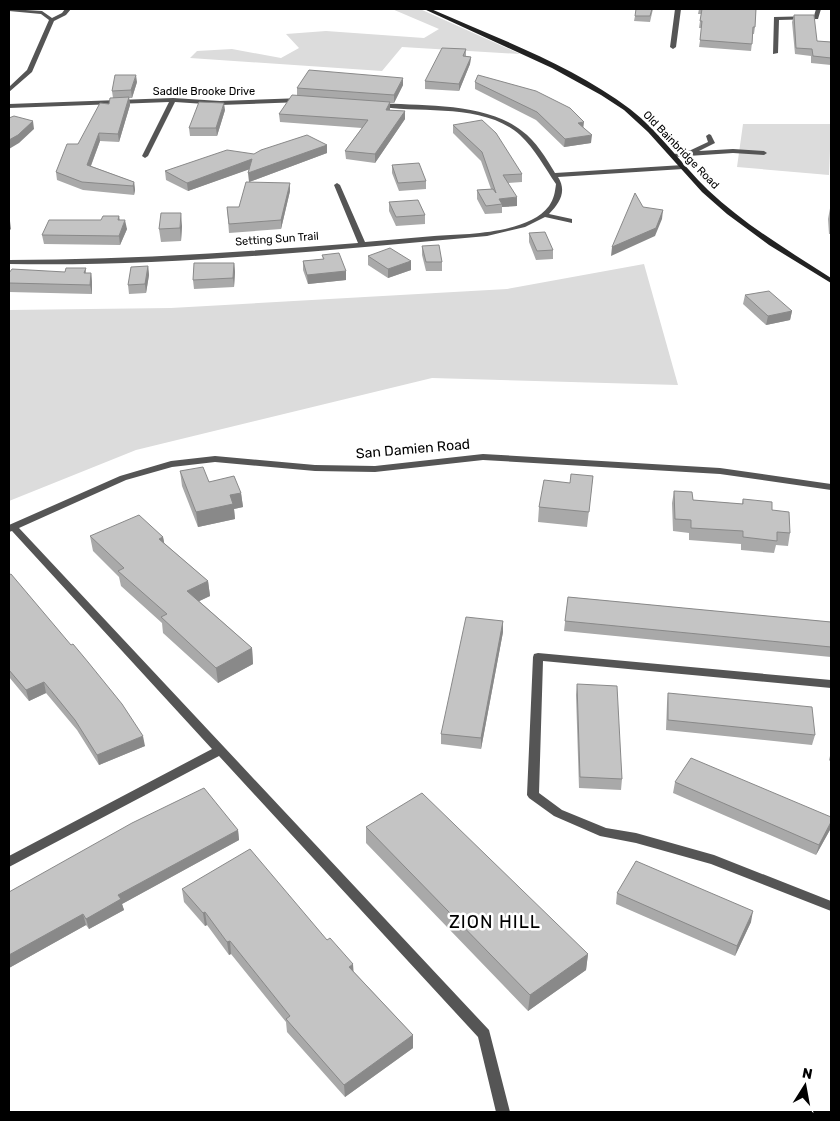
<svg xmlns="http://www.w3.org/2000/svg" width="840" height="1121" viewBox="0 0 840 1121" font-family="Rubik,sans-serif">
<style>
.green{fill:#dcdcdc}
.lines{fill:none;stroke-linecap:round;stroke-linejoin:round}
.service{fill:#555;fill-rule:evenodd}
.minor{fill:#555;fill-rule:evenodd}
.secondary{fill:#222;fill-rule:evenodd}
.wall{fill:#a9a9a9}
.shaded-wall{fill:#898989}
.building{fill:#c4c4c4;stroke:#898989}
.labels{text-anchor:middle;dominant-baseline:central;stroke-width:5;stroke-linejoin:round;paint-order:stroke}
.far-street-label{font-size:11px;fill:#000;stroke:#fff}
.street-label{font-size:14px;fill:#000;stroke:#fff}
.near-neighbourhood-label{font-size:18px;letter-spacing:1px;fill:#000;stroke:#fff}
</style>
<rect width="100%" height="100%" fill="#fff"/>
<!-- green -->
<path class="green" d="M392,9H420L520,54L402,47L382,71L190,58L197,51L232,49L281,58L299,48L286,34L326,31L424,38L439,29Z
M743,124H831L829,175L737,167Z
M644,264L678,385L432,378L136,450L9,501V310L171,308L507,289Z"/>
<g class="lines">
<!-- service -->
<path class="service" d="M709,134L711,135L715,143L699,151L733,149L764,151L767,153L764,155L733,153L673,157L670,155L691,150L708,142L706,136Z
M538,653L831,680V688L543,661L539,793L562,810L606,828L636,833L714,855L831,901V911L711,864L636,843L600,836L554,816L529,798L527,795L533,657L534,654Z"/>
<!-- minor -->
<path class="minor" d="M9,9L42,11L52,18L62,13L65,9H71L66,15L54,21L32,72L9,92V87L27,70L49,20L41,14L9,11Z
M675,9H681L676,47L673,49L670,47Z
M816,9H821L818,19L779,20L778,53L773,54L774,17L814,16Z
M173,98L220,101L302,98L305,100L302,102L220,105L175,102L148,156L145,158L142,156L169,102L9,108V104Z
M377,103C421,106 486,102 522,131C536,141 546,158 555,173L683,165L686,167L683,169L558,177C567,191 560,203 549,214L572,219V223L545,217L525,227L487,236C328,250 168,267 9,264V260C126,260 242,252 358,243L334,185L337,183L340,185L365,242C388,240 411,238 434,236C466,234 528,234 549,206C554,199 555,192 556,184C545,168 535,149 520,135C483,102 420,114 375,106L374,105Z
M483,454L720,468L831,484V490L720,474L483,460L375,472L315,471L215,462L172,467L126,480L19,528L489,1030L510,1112H496L478,1037L219,756L9,867V856L212,749L12,531L9,532V525L120,476L171,461L215,456L315,465L375,466Z"/>
<!-- secondary -->
<path class="secondary" d="M424,9H431C497,38 572,65 630,109C660,132 681,164 708,190C745,225 789,251 831,278V283L769,245L727,214L702,192L648,132L624,110L601,95L552,68Z"/>
</g>
<!-- wall -->
<path class="wall" d="M653,9L650,22L634,21L635,16Z
M699,9H756L755,27L754,34H753L751,51L699,47L702,28H699L701,14H698Z
M794,15L817,41L831,42V65L811,63V56L795,54L792,22Z
M466,49V56L471,57L470,64L459,91L425,89V81Z
M137,82L132,98H129L130,105L119,142L100,141L91,166L134,182L135,190L134,195L83,190L57,180L56,172L109,104L113,98L112,91Z
M475,82L583,127L591,143L564,147L536,120L475,89Z
M403,85L394,103H390V110L405,111V119L375,163L346,159L345,151L362,128L280,122L279,114L297,96V88Z
M225,110L217,136H190L189,128Z
M453,125L522,174V182L508,183L517,206L502,207V213L485,214L477,199V190L491,189L481,161L453,133Z
M327,145V153L249,182V169L188,191L166,180L165,171L254,154Z
M392,165L426,181V189L399,191L392,173Z
M290,191L281,229L229,233L227,207H239Z
M389,202L425,215V224L396,226L389,211Z
M831,203V234H829L828,219Z
M119,216L120,220L127,229L120,245L44,244L42,235Z
M182,226L181,241L161,242L159,229Z
M529,233L553,250V259L536,260L529,242Z
M422,246L442,262V271H426L422,255Z
M322,255L346,271V280L308,284L303,270V261L323,259Z
M368,256L411,261V270L388,278L368,265Z
M234,263L235,272L234,287L194,289L193,280Z
M148,266L149,275L146,293L129,294L128,285Z
M86,268V273H91L92,282V294L9,292V273L65,272Z
M745,295L792,311L790,320L766,325L743,304Z
M180,471L241,493L243,507L234,509L235,519L198,527L182,486Z
M593,476L587,527L538,522L539,507L570,483Z
M674,491L693,500L742,504L743,499L772,510L790,533L788,546L776,545L774,553L741,550V544L689,540V533L673,531L672,503Z
M90,536L163,537L164,543L208,581L210,596L199,601L252,648L253,664L218,683L163,633L162,623L121,586L119,577L93,551Z
M9,575L145,746L99,765L77,730L46,693L29,701L9,677Z
M568,597L831,622V657L564,631Z
M503,621V632L481,749L441,744V734Z
M577,684L622,779L621,790L579,788L576,695Z
M668,693L815,735L812,745L666,730L667,703Z
M831,752V762L829,760Z
M675,782L831,828L816,855L673,793Z
M366,827L588,954L586,970L528,1011L366,843Z
M238,830L239,840L122,904L124,910L89,929L86,925L9,968V892Z
M182,889L354,972L413,1035V1048L345,1097L287,1032L286,1022L231,954L229,955L207,925L205,926L184,902Z
M617,893L751,922L735,956L616,904Z"/>
<!-- shaded-wall -->
<path class="shaded-wall" d="M471,57L470,64L459,91V84Z
M136,75L137,82L132,98L131,90Z
M403,78V85L394,103V95Z
M129,97L130,105L119,142L118,134Z
M390,102V110H386Z
M224,103L225,110L217,136L216,128Z
M405,111V119L375,163V154Z
M33,121L34,129L19,143L9,149V140Z
M584,122L583,130L578,123Z
M99,133L100,141L88,173L87,165Z
M592,135L591,143L564,147L565,139Z
M327,145V153L249,182L248,173Z
M252,159L253,168L188,191L187,183Z
M134,182L135,190L134,195L133,186Z
M290,183V191L281,229V220Z
M517,197V206L502,207V204L499,199Z
M663,210L662,219L655,236L611,256L612,247Z
M181,213L182,226L181,241L180,228Z
M125,220L127,229L120,245L119,236Z
M9,221H10L11,229L9,231Z
M411,261V270L388,278V269Z
M234,263L235,272L234,287L233,278Z
M148,266L149,275L146,293L145,284Z
M346,271V280L308,284L307,275Z
M91,273L92,282V294L90,285Z
M792,311L790,320L766,325L768,316Z
M241,493L243,507L234,509L235,519L198,527L196,512L230,495Z
M163,537L166,552L159,539Z
M208,581L210,596L189,606L187,591Z
M503,621V632L481,749V738Z
M252,648L253,664L218,683L216,668Z
M44,682L46,693L29,701L26,690Z
M143,736L145,746L99,765L97,755Z
M831,822V828L816,855L819,845Z
M238,830L239,840L122,904L124,910L89,929L86,919L118,895Z
M753,911L751,922L735,956L737,946Z
M205,912L207,925L205,926L203,913Z
M83,914L86,925L9,968V955Z
M230,941L231,954L229,955L227,942Z
M588,954L586,970L528,1011L530,995Z
M353,964L354,977L349,967Z
M413,1035V1048L345,1097L344,1085Z"/>
<!-- building -->
<path class="building" d="M636,9H652L650,16H635Z
M702,9H756L755,27H753L752,44L700,40L702,21H700Z
M794,15H814L817,41L831,42V58L813,56L812,49L796,48Z
M442,48L466,49L463,56L471,57L459,84L425,81Z
M309,70L403,78L394,95L297,88Z
M115,75H136L131,90L112,91Z
M478,75L536,91L570,108L584,122L578,123L592,135L565,139L537,112L475,82Z
M292,95L390,102L386,110L405,111L375,154L345,151L368,120L279,114Z
M129,97L118,134L99,133L87,165L134,182L133,186L82,182L56,172L67,144H78L100,103L109,104L110,98Z
M199,102L224,103L216,128H189Z
M14,116L33,121L18,135L9,140V118Z
M482,120L496,133L522,174L503,175L517,197L499,199L502,204L486,206L477,190L493,189L496,193L482,152L453,125Z
M307,135L327,145L248,173L252,159L187,183L165,171L227,150L254,154L261,150Z
M419,163L426,181L398,183L392,165Z
M246,182L290,183L281,220L229,224L227,207H239Z
M635,193L643,207L663,210L656,228L612,247Z
M418,200L425,215L396,217L389,202Z
M161,213H181L180,228L159,229Z
M103,216H119L118,220H125L119,236L42,235L49,220H101Z
M545,232L553,250L537,251L529,233Z
M439,245L442,262H426L422,246Z
M390,248L411,261L388,269L368,256Z
M339,253L346,271L307,275L303,261L324,259L322,255Z
M194,263H234L233,278L193,280Z
M148,266L145,284L128,285L131,267Z
M66,268H86L84,273H91L90,285L9,283V273L12,269L65,272Z
M769,291L792,311L768,316L745,295Z
M203,467L209,482L234,476L241,493L230,495L233,504L196,512L180,471Z
M571,474L593,476L589,512L539,507L544,480L570,483Z
M674,491L692,492L693,500L743,504V499L772,502V510L789,512L790,533L777,532V541L743,537V531L691,528V520L675,519Z
M139,515L163,537L159,539L208,581L187,591L252,648L216,668L161,617L167,614L118,571L124,568L90,536Z
M11,574L71,645L73,644L88,662L122,704L143,736L97,755L75,720L44,682L26,690L9,670V575Z
M568,597L831,622V647L565,621Z
M466,617L503,621L481,738L441,734Z
M577,684L617,686L622,779L580,777Z
M668,693L812,707L815,735L668,720Z
M691,758L831,817V822L819,845L675,782Z
M204,788L238,830L118,895L121,899L86,919L83,914L9,955V892L132,823Z
M422,793L588,954L530,995L366,827Z
M250,849L327,940L330,938L353,964L349,967L413,1035L344,1085L286,1019L290,1016L230,941L227,942L205,912L203,913L182,889Z
M636,861L753,911L737,946L617,893Z"/>
<g class="labels">
<!-- far-street labels -->
<g class="far-street-label">
<text x="204" y="91">Saddle Brooke Drive</text>
<text transform="translate(681 150) rotate(46)">Old Bainbridge Road</text>
<text transform="translate(277 239) rotate(-4)">Setting Sun Trail</text>
</g>
<!-- street labels -->
<g class="street-label">
<text transform="translate(413 449) rotate(-5)">San Damien Road</text>
</g>
<!-- near-neighbourhood labels -->
<g class="near-neighbourhood-label">
<text x="495" y="922">ZION HILL</text>
</g>
</g>
<!-- border -->
<rect width="840" height="1121" fill="none" stroke="#000000" stroke-width="20"/>
<!-- north arrow -->
<g transform="translate(805 1086) rotate(11)" stroke="#ffffff" stroke-width="4" paint-order="stroke">
<path d="M0-4L9 19L0 12L-9 19Z" fill="#000000"/>
<text y="-8" font-size="14" font-weight="bold" text-anchor="middle" fill="#000000">N</text>
</g>
</svg>
